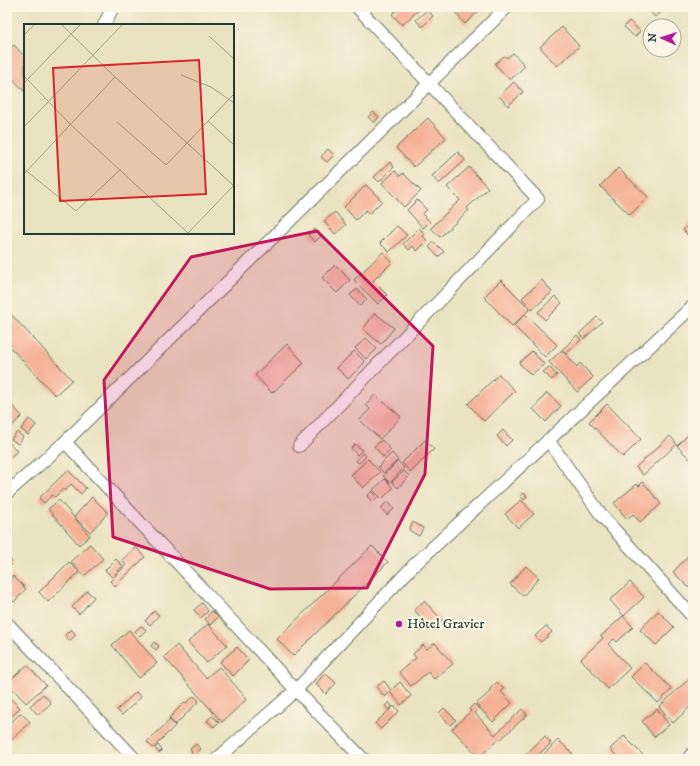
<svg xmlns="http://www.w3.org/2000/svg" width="700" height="766" viewBox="0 0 700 766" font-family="'IM FELL DW Pica',serif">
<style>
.building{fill:#f5b297}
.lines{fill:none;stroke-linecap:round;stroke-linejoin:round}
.street-casing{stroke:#667765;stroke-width:14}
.street{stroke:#fff;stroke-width:12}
.marked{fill:#c2185b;fill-opacity:0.2;stroke:#c2185b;stroke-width:3;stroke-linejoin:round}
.poi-dot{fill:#b5179e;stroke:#fcf5e5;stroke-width:1.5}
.labels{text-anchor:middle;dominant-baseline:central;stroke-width:4;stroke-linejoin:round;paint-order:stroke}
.poi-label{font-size:14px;fill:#1f3d34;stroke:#fcf5e5;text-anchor:start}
.inset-road{fill:none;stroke:#99a189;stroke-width:1}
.view{fill:#d62828;fill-opacity:0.15;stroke:#d62828;stroke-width:2}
.inset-edge{fill:none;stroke:#1f3d34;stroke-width:2}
</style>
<rect width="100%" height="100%" fill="#fcf5e5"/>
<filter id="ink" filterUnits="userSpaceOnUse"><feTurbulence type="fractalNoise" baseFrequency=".025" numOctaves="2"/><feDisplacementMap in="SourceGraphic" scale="8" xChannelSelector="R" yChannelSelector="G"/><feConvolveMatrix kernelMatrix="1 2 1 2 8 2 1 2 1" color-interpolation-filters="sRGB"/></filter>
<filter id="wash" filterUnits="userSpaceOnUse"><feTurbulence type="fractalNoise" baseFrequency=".012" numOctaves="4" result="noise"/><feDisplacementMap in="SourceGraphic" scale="16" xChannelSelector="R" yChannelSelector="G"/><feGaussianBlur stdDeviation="0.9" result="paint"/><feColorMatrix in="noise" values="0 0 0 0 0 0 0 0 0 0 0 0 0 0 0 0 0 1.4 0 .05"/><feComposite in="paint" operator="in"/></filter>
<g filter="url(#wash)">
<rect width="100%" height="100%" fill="#eae3c1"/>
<g id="blocks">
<!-- building -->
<path class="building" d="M400,7H422L402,25L392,14Z
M456,7H483L465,24L453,10Z
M646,7H663L665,9L655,17Z
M427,10L433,16L422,27L416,20Z
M629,21L640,31L635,37L624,27Z
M562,27L579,46L557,66L540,47Z
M14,45L25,57V92L13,79L7,85V51Z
M513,53L525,66L510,80L495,64L504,56L507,58Z
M514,82L523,92L508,106L499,96Z
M373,112L379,117L374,123L368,117Z
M428,118L446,138L414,167L396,148Z
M328,149L334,155L327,162L321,157Z
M458,152L465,160L439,184L432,176Z
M390,162L394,167L379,182L374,177Z
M469,167L488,188L467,208L469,210L440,237L431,228L460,200L447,187Z
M618,168L648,197L630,215L600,186Z
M395,171L400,176L403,173L421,191L404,207L382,183Z
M366,185L382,201L369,214L366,210L356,220L344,207Z
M417,200L427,210L422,214L430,222L423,228L407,210Z
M335,212L346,225L335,234L324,221Z
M693,220V240L683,230Z
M397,226L407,235L389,252L380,243Z
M419,228L425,234L423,236L427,241L417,251L413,246L409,250L403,244Z
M315,229L321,236L315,242L308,235Z
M434,242L444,252L438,257L429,247Z
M383,252L392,262L373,281L387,295L378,304L354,280Z
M335,265L350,280L337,293L322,278Z
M501,280L530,309L512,326L484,297Z
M542,280L552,292L532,310L522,298Z
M357,289L367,299L360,306L350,295Z
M555,296L562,303L545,320L538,312Z
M7,310L72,380L55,395L7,344Z
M375,313L394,328L381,344L363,329Z
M525,314L557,345L545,357L514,326Z
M597,317L602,322L584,339L579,334Z
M577,335L581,340L566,354L562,350Z
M366,338L377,349L366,359L355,348Z
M287,344L304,363L272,393L255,375Z
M562,350L577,367L580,363L593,377L577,392L549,362Z
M354,351L365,362L348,379L337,368Z
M532,351L544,364L531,375L519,363Z
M549,367L557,375L552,380L543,372Z
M499,374L515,391L484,421L468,404Z
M547,393L561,406L546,422L533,409Z
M375,395L383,403L384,402L401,417L380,439L360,420L370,409L366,405Z
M7,400L22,416L7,431Z
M607,404L641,439L623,457L589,422Z
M29,419L36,425L28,435L21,429Z
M503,430L512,440L506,446L497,436Z
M693,430V462L677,446Z
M17,432L23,437L18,444L11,439Z
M670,436L677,444L643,475L636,467Z
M382,440L391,450L383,457L374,446Z
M425,440L434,449L411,472L402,463Z
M7,441H8L17,451L7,460Z
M355,444L362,450L357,455L351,448Z
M363,453L366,456L359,463L356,461Z
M392,453L398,460L384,473L378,467Z
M368,459L380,472L363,488L351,475Z
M398,461L404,468L390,483L383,476Z
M68,470L86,488L81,494L71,484L65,491L63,489L55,497L52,495L44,503L39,498Z
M404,471L409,476L398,488L392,482Z
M385,479L393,488L382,499L373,490Z
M643,482L661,504L640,522L633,514L627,519L614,503L637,484L639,486Z
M372,491L378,497L372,502L367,496Z
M524,493L527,496L524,500L520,496Z
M92,497L108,513L90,532L74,517Z
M59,500L90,536L79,545L48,509Z
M521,500L534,514L518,528L505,514Z
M388,501L394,509L387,515L381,508Z
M413,522L423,528L419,536L409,530Z
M90,544L103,559L84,576L71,561Z
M372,546L388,562L293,656L277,639Z
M136,547L145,557L115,586L110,581L126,565L122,560Z
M693,551V584L689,588L673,572Z
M7,556L13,563L7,569Z
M116,559L123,566L112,577L105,570Z
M69,562L79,572L48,602L39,592Z
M526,566L539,578L523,596L510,584Z
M13,576L26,589L14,602L7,596V582Z
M630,582L644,597L624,616L610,600Z
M87,591L94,597L79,614L72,607Z
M424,601L442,620L432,629L414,610Z
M202,603L208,611L201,618L194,610Z
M154,611L159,615L150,625L145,621Z
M212,611L218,617L210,625L205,619Z
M658,611L674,627L656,645L640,630Z
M623,616L633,627L617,642L614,639L608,644L630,668L608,689L581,659L603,638L601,636Z
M208,624L227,645L207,663L188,642Z
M141,626L146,630L140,636L135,631Z
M546,626L552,632L541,642L535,636Z
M71,629L76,635L69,641L65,635Z
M129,630L157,663L139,678L112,645Z
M154,642L159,646L156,650L151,646Z
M435,643L453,664L434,679L428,672L411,686L399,672L416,658L413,654L423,645L427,649Z
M177,645L206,678L219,667L247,699L222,722L164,657Z
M237,647L249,660L233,676L220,662Z
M645,663L672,689L658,703L631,677Z
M27,665L46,685L26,703L7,683Z
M325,673L336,683L326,694L316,684Z
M693,675V704L673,723L659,707Z
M384,681L391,690L400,682L411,696L401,705L390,692L385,697L376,687Z
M497,682L504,689L501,692L512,703L493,722L476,704L491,691L489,690Z
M136,692L141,697L122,715L117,710Z
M43,694L51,703L38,715L30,706Z
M7,695L20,708L7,721Z
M194,696L199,701L175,725L169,718L185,702L186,703Z
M389,702L392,706L389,710L385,706Z
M474,704L479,709L475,713L495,735L522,709L527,715L500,740L499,739L479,757L452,729L471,711L469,709Z
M394,706L399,711L381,729L375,723Z
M444,708L456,720L450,725L439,713Z
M657,709L669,725L654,737L642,721Z
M21,713L30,722L11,740L7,736V726Z
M212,716L219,722L214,727L207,721Z
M170,720L175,726L153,748L147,742Z
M545,736L551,743L534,759H521Z
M624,736L647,759H620L610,749Z
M558,740L573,754L568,759H539Z
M196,744L201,749L193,757L190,754L192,752L190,749Z
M158,745L162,750L159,753L155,748Z"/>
</g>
</g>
<g filter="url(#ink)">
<use href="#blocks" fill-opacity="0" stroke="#667765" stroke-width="1"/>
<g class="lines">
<defs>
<path id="street" d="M104,25L113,7
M548,440L602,516L693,617
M65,442L296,690L363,759
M299,446L538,199L357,7
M7,493L65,442L507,7
M7,623L135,759
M217,759L296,690L413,566L693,306
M688,759L693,753"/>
</defs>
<!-- street casing -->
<use href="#street" class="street-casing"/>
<!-- street -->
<use href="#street" class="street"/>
</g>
</g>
<!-- marked area -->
<path class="marked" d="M317,231L433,346L425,474L367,588L270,589L113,537L104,380L191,257Z"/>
<!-- markers -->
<circle class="poi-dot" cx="399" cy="624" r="4"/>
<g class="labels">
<!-- poi labels -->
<g class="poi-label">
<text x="407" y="624">Hôtel Gravier</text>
</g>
</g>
<!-- overview -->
<g transform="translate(24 24)">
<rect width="210" height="210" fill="#eae3c1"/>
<path class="inset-road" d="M38,1L91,53L210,162M0,11L10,1M185,12L210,35M157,51L187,63L210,79M0,52L46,100L164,209M0,59L56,1M184,97L210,121M93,98L142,141L210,70M0,103L98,1M0,145L52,187L97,145M0,150L91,53M164,209L210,161"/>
<path class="view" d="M175,36L182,170L36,177L29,44Z"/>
<rect width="210" height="210" class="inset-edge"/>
</g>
<!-- margin -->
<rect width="700" height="766" fill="none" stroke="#fcf5e5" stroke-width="24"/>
<!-- north arrow -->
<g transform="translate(662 38) rotate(273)"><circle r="19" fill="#fcf5e5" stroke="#a4ab9e"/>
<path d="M0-3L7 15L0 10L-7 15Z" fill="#b5179e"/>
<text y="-6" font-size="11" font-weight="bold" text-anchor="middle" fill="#1f3d34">N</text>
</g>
</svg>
